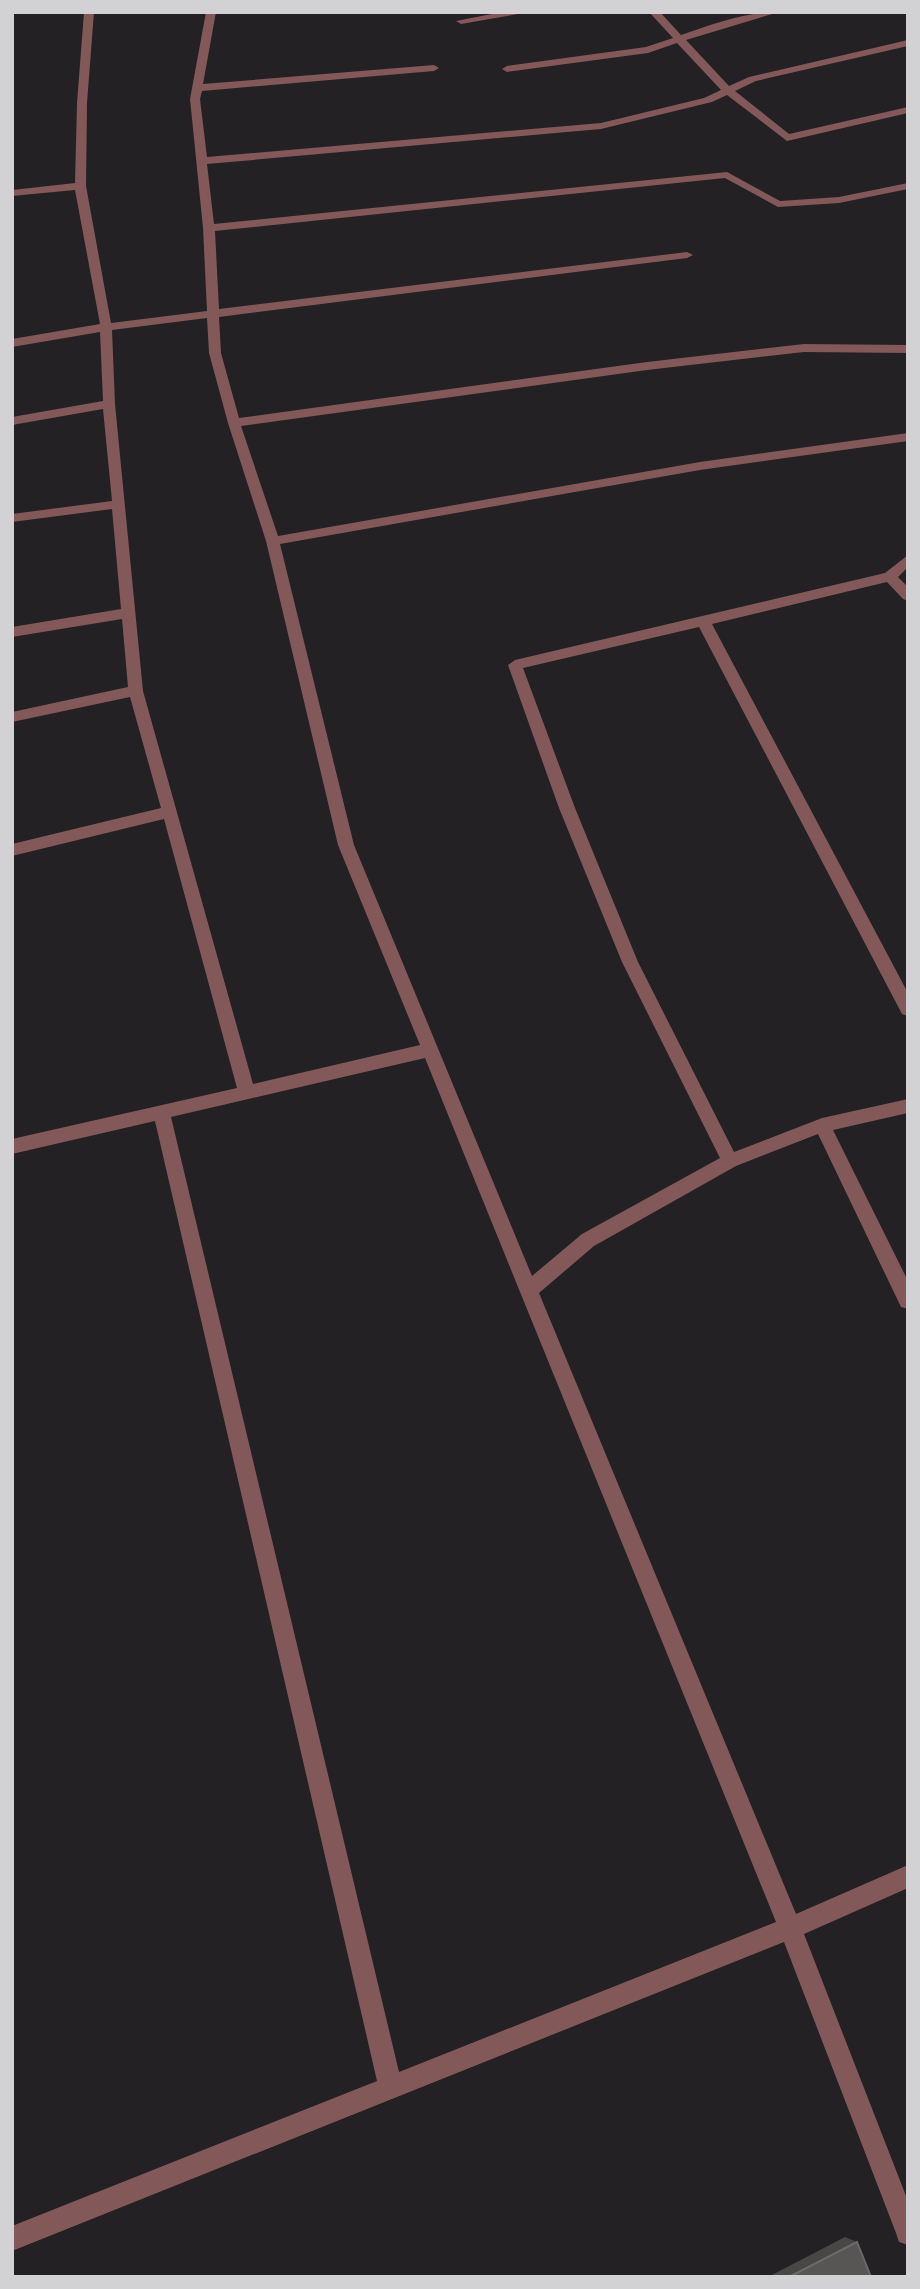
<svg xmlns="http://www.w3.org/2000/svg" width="920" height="2289" viewBox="0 0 920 2289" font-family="'Golos Text',sans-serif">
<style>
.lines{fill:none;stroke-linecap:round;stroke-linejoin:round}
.minor{fill:#825858;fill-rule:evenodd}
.wall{fill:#494746}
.building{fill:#585655;stroke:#6b6969;stroke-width:2}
</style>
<rect width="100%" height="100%" fill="#232123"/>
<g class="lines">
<!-- minor -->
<path class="minor" d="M84,12H94L87,103L86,186L111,323L207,311L203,228L190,99L206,12H216L203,84L434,65L439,68L434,71L202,91L200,99L207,157L601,123L704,98L721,90L677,43L648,53L507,72L502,69L507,66L646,47L673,38L649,12H660L681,35C713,24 745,12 779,12L686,40L729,86L749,77L908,40V46L756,81L735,91L789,134L908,107V113L787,141L727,95L712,102L601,129L207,164L214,224L727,172L780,201L839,197L908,183V189L839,203L778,207L725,178L215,231L219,309L687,252L693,255L687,258L219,317L221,353L239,418L647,362L804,344L908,345V353L804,352L647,370L241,426L278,536L700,462L908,433V441L700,470L280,544L354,845L532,1276L582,1234L720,1158L622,962L559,808L508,665L515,660L885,573L908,555V567L898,577L908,587V601L903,599L887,582L712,624L908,993V1016L902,1014L699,627L523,668L575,808L638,962L734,1152L822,1118L908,1099V1113L833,1130L908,1281V1309L901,1307L818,1134L736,1166L594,1246L539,1293L796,1914L908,1865V1888L804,1934L908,2201V2245L899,2242L896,2233L784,1942L12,2251V2226L377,2081L155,1121L12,1154V1139L237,1088L164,819L12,856V844L161,808L130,697L12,722V712L128,687L122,619L12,637V627L121,609L112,509L12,522V514L112,501L103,409L12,425V417L103,401L100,332L12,347V339L100,324L75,190L12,196V190L75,183L77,103ZM207,318L209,353L228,423L266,541L338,845L420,1045L253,1084L143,691L115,404L112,330ZM425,1058L776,1922L399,2072L171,1117Z
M502,12H530L461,24L456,21Z"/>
</g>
<!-- wall -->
<path class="wall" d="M845,2237L857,2242L871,2277H768Z"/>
<!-- building -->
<path class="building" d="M857,2242L871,2277H789Z"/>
<!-- border -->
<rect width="920" height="2289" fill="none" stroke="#d2d1d3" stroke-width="28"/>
</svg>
